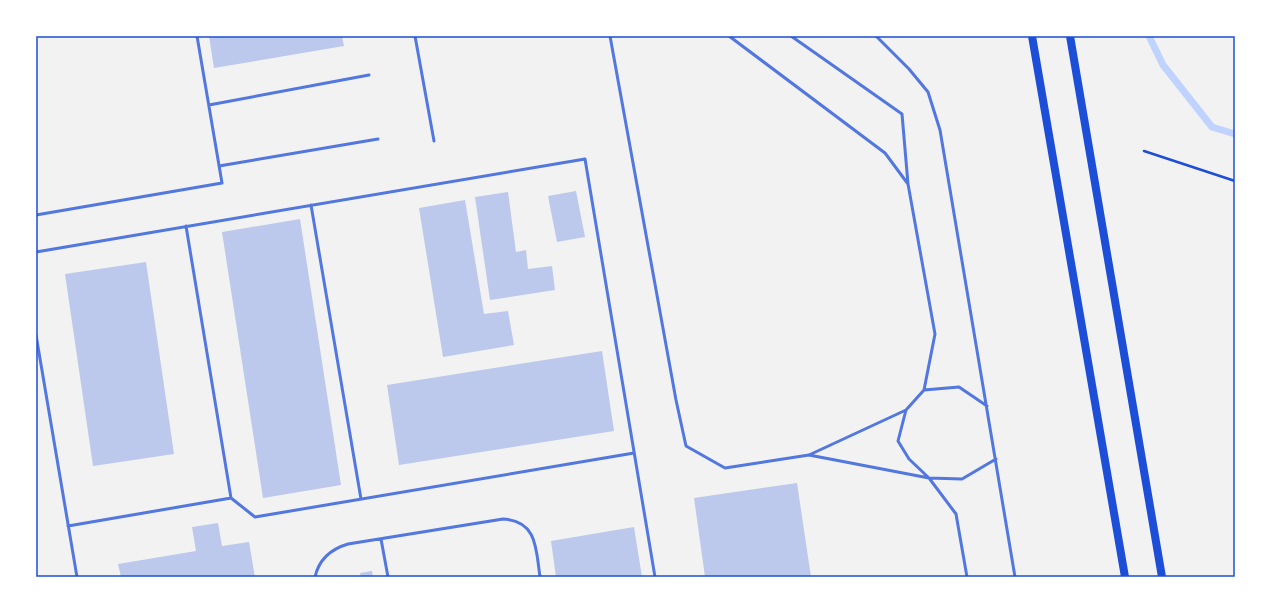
<svg xmlns="http://www.w3.org/2000/svg" width="1271" height="613" viewBox="0 0 1271 613" font-family="'Alegreya Sans',sans-serif">
<style>
.lines{fill:none;stroke-linecap:round;stroke-linejoin:round}
.stream{stroke:#bfd3fe;stroke-width:7}
.building{fill:#bdc9ec}
.path{stroke:#1d4ed8;stroke-width:2.5}
.service{stroke:#5277de;stroke-width:3}
.secondary{stroke:#1d4ed8;stroke-width:8}
.neatline{fill:none;stroke:#1d4ed8;stroke-width:1.5}
</style>
<rect width="100%" height="100%" fill="#f2f2f2"/>
<g class="lines">
<!-- stream -->
<path class="stream" d="M1149,36L1163,65L1212,127L1235,134"/>
</g>
<!-- building -->
<path class="building" d="M209,36H342L344,46L214,68Z
M576,191L585,237L557,242L548,196Z
M508,192L516,252L526,250L528,269L552,266L555,290L490,300L475,197Z
M465,200L484,314L508,311L514,345L443,357L419,208Z
M300,219L341,485L263,498L222,232Z
M146,262L174,454L93,466L65,274Z
M602,351L614,431L399,465L387,385Z
M797,483L811,577H705L694,498Z
M218,523L222,546L249,542L255,577H121L118,564L196,551L192,527Z
M634,527L642,577H556L551,541Z
M372,571L373,577H361L360,573Z"/>
<g class="lines">
<!-- path -->
<path class="path" d="M1144,151L1235,181"/>
<!-- service -->
<path class="service" d="M415,36L434,141
M610,36L676,400L686,446L725,468L809,455L906,410
M729,36L885,153L908,184
M791,36L902,114L908,184L935,334L924,390
M876,36L909,69L928,92L940,130L1015,577
M209,105L369,75
M219,166L378,139
M311,205L361,499
M36,215L222,183L197,36
M36,252L585,159L655,577
M36,335L77,577
M987,406L959,387L924,390L906,410L898,441L909,459L929,478L962,479L996,459
M809,455L929,478L956,514L967,577
M231,498L255,517L634,453
M68,526L231,498L186,226
M381,539L388,577
M315,577C319,559 331,549 348,544L503,519C538,521 536,550 540,577"/>
<!-- secondary -->
<path class="secondary" d="M1032,36L1125,577
M1070,36L1162,577"/>
</g>
<!-- border -->
<rect width="1271" height="613" fill="none" stroke="#ffffff" stroke-width="74"/>
<rect x="37" y="37" width="1197" height="539" class="neatline"/>
</svg>
